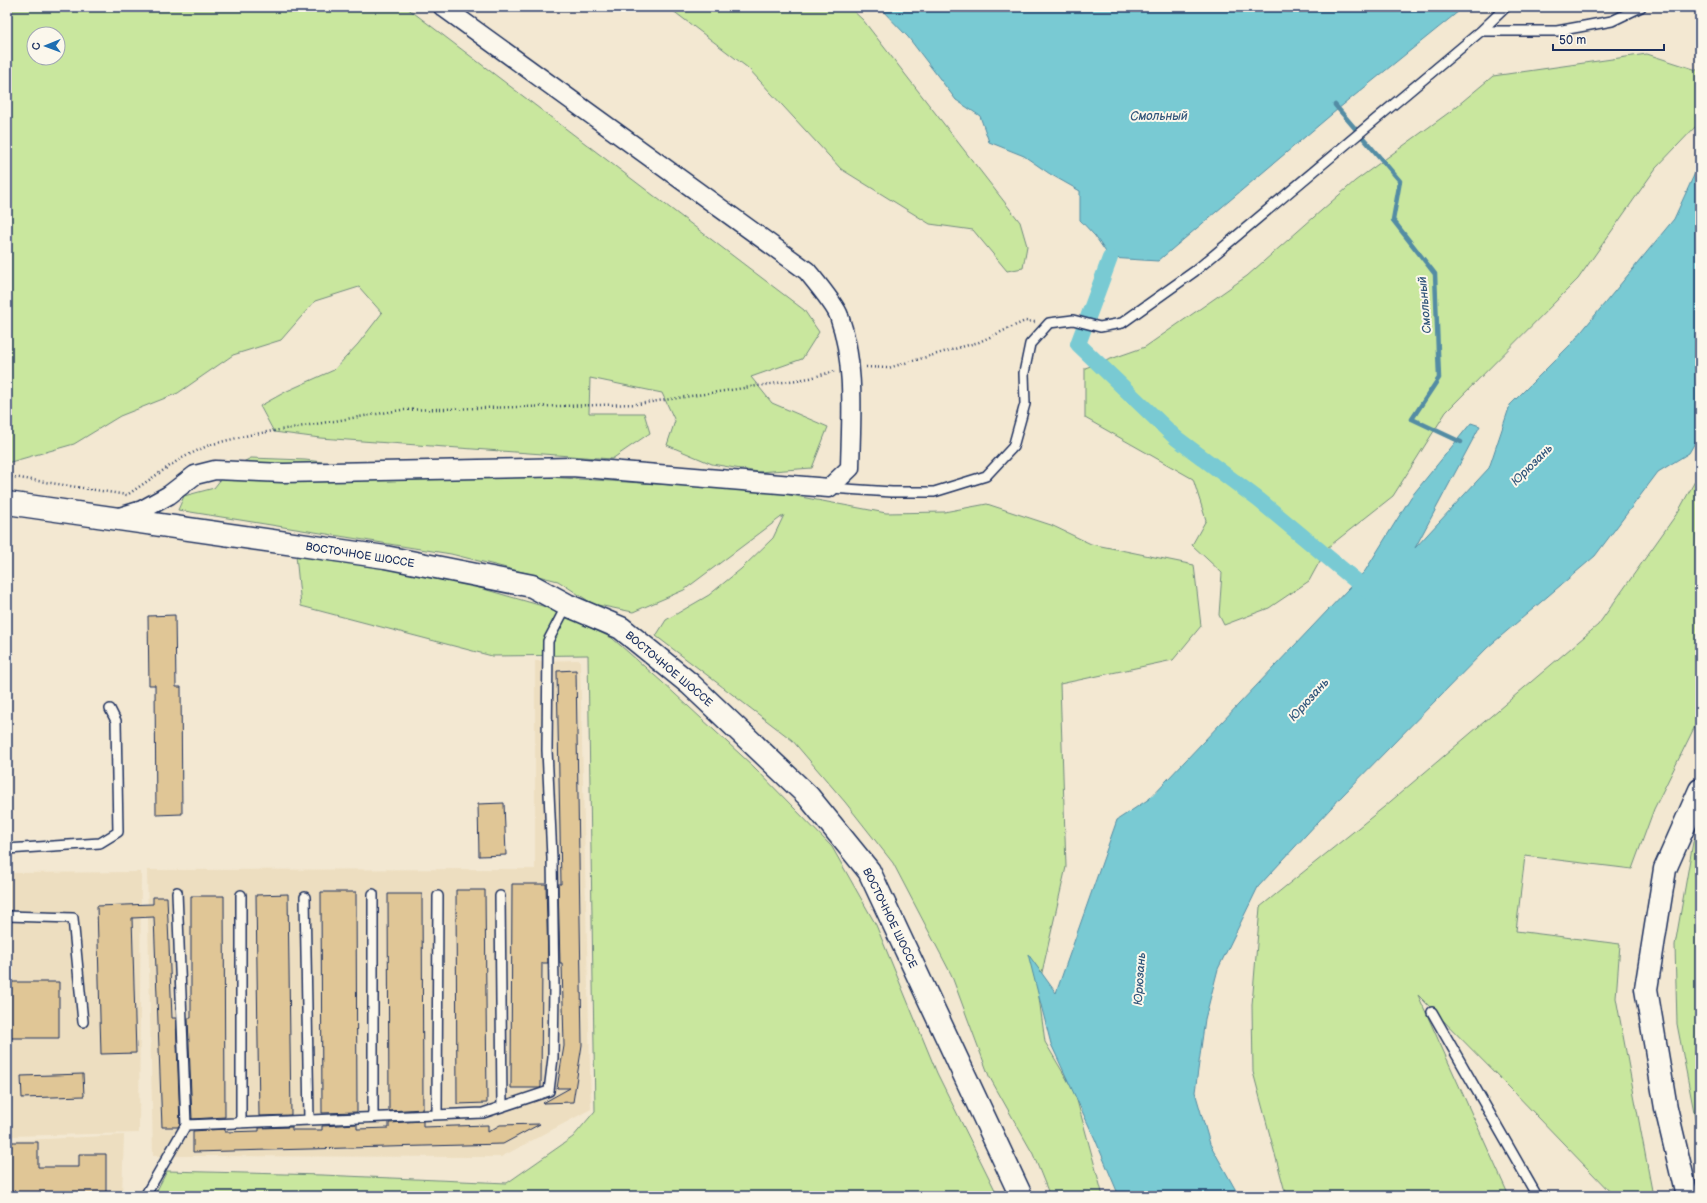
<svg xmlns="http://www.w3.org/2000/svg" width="1707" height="1203" viewBox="0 0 1707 1203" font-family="'Balsamiq Sans',sans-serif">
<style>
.built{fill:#eddec0}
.green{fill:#c9e79e;stroke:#728b7e;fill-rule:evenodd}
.water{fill:#79cad3;stroke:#538ca4}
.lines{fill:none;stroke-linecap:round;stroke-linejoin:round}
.stream{stroke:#538ca4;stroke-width:4.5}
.canal{stroke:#79cad3;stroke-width:16}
.building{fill:#e0c696;stroke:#1b2f5e}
.lane-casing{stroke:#1b2f5e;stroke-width:12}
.street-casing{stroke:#1b2f5e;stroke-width:21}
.secondary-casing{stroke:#1b2f5e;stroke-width:25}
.path{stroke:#1b2f5e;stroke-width:2.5;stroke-dasharray:1 3;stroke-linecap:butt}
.lane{stroke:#fbf7ec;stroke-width:9}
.street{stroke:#fbf7ec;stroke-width:18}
.secondary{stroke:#fbf7ec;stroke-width:22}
.labels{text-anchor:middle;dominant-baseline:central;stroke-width:4;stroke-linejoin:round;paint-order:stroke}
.street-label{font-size:11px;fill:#1b2f5e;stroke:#fbf7ec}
.water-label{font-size:12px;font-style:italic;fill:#32567b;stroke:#fbf7ec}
</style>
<rect width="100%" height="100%" fill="#f3e8d2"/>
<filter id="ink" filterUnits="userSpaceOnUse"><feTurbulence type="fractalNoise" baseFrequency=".025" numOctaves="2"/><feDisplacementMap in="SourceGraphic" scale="8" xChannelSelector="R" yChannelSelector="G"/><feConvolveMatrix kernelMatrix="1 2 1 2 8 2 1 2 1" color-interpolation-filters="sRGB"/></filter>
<g filter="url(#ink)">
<!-- built -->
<path class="built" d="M580,660L591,1109L501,1157L153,1156L147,870L535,869V661Z
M141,872L139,1133L7,1136V873Z
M124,1135L122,1196H7V1141Z"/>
<!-- green -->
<path class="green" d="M7,7H406L804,310L819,332L802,359L751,377L772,403L828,427L812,468L758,472L712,464L667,445L675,421L662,393L590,378L589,413H644L650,433L612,459L320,438L274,432L260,406L287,391L334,370L358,344L382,313L359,287L315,301L281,340L233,355L178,393L120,416L74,444L7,463ZM34,34H58V58H34Z
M668,7H849L863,20L1020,222L1027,246L1023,268L1007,271L973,230L930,224L841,169L748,68Z
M1647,54L1700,71V111L1698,124L1656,168L1578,279L1446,412L1393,496L1327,548L1309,581L1269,608L1224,625L1219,615L1222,573L1192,545L1206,520L1193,479L1085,418V368L1145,347L1247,276L1355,181L1451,111L1493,76Z
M251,458L305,460L340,464L769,491L886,513L944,512L987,504L1051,525L1091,544L1194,565L1201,626L1173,660L1060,684L1066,867L1038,990L1045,1042L1075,1093L1103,1196H1050L1033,1154L989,1076L951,974L893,863L845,802L792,740L656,636L666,620L709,595L741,569L773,538L784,515L684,590L633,612L593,604L558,581L451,554L178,510L184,496L214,488L229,469Z
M1700,472V716L1654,809L1632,869L1525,856L1516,931L1620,944L1616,998L1653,1196H1614L1512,1090L1418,995L1509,1196H1289L1284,1188L1253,1072L1252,1005L1260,907L1384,807L1598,625L1678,512Z
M296,555L394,570L466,584L546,607L612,638L662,682L754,767L832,847L876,925L937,1073L998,1196H154L167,1171L322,1175L507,1183L573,1137L595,1111L588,655L492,656L301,606Z
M1700,829V1143L1677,1024L1675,945L1693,842Z"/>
<!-- water -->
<path class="water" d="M879,7H1464L1338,109L1158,261L1110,258L1095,236L1080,220V191L1050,174L1024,156L989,142L980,116L956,100L908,37Z
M1700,162V434L1689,453L1658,472L1595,556L1487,648L1342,796L1258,887L1218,969L1205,1019L1195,1092L1210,1144L1239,1196H1119L1095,1139L1051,1044L1028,954L1056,993L1117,820L1149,799L1365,571L1411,497L1471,423L1480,426L1415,548L1489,468L1510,405L1573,342L1674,219Z"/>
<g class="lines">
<!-- stream -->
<path class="stream" d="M1335,105L1400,181L1393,220L1435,274L1439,378L1412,419L1461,442"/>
<!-- canal -->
<path class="canal" d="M1110,258L1078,344L1176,438L1259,500L1373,595"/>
</g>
<!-- building -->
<path class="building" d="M175,615L176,687H181L182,814L156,815L155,685H149L148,616Z
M576,670L582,1045L573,1102L543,1103L570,1088H557L564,1046L562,963H560L558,884H561L557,671Z
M504,803L506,855L479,856L478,804Z
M512,884H546L548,963H542L541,1087L540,1088H511Z
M456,890H485L487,1103L457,1104Z
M321,892H356L357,1112L322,1113Z
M288,894L291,1115L259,1116L256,895Z
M388,894H422L423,1109L389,1111Z
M191,896H224L225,1117L192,1119L188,1018H191Z
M153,897H167L172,1018H176L180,1124L178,1127H162L154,917L132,918L136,1053L101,1054L97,906L153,904Z
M7,982H59V1038H7Z
M83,1074L84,1096L22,1098L21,1076Z
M423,1121V1127L488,1125V1132L500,1125L540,1124L503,1144L193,1152V1131L225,1129V1132L259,1131V1128L292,1127V1130H322V1126L357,1124V1129L389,1128V1123Z
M7,1142H38V1167H79V1154H106V1196H7Z"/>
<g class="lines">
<defs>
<path id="lane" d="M1481,31L1506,7
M830,488L892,492H934L986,476L1013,447L1025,404L1024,373L1030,344L1049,323L1073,320L1100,327L1122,323L1195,271L1481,31H1557L1612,21L1641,7
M7,849L100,843L118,832L116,721L110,709
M373,894V1117
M241,895V1123
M500,896L502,1106
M305,897L309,1120
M7,916L73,918L83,1022
M1432,1012L1537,1196
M437,1115L438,896
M186,1125L483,1113L549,1091L553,1058L554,989L552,858L547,750L548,641L567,605
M145,1196L186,1125L177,892"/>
<path id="street" d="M116,518L142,510L169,495L195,475L215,470L283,473L572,467L829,488L850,468C851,419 856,364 839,316C836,306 815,281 807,271L443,7"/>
<path id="secondary" d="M7,503L385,557L532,586L567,605L621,628L690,684L808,796L869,871L1021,1196
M1687,1196L1666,1108L1646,989L1665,869L1700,790"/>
</defs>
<!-- lane casing -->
<use href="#lane" class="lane-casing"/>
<!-- street casing -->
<use href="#street" class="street-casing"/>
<!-- secondary casing -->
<use href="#secondary" class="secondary-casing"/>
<!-- path -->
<path class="path" d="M866,367L888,368L979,342L1025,321L1035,322
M7,476L127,495L180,459L209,445L249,435L401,410L638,404L810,378L835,371"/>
<!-- lane -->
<use href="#lane" class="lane"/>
<!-- street -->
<use href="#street" class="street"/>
<!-- secondary -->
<use href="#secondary" class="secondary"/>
</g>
</g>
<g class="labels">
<!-- street labels -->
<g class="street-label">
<text transform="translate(360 555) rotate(9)">ВОСТОЧНОЕ ШОССЕ</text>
<text transform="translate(669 669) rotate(40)">ВОСТОЧНОЕ ШОССЕ</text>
<text transform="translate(890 918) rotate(64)">ВОСТОЧНОЕ ШОССЕ</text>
</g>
<!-- water labels -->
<g class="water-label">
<text x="1159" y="116">Смольный</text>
<text transform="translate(1425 305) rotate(-95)">Смольный</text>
<text transform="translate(1532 465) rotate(-45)">Юрюзань</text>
<text transform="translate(1309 700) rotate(-48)">Юрюзань</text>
<text transform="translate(1140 979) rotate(-86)">Юрюзань</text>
</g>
</g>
<!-- margin -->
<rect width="1707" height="1203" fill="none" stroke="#fbf7ec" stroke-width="24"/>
<rect x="12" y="12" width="1683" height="1179" fill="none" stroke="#1b2f5e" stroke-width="1.5" filter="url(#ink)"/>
<!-- north arrow -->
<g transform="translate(46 46) rotate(269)"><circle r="19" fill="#fbf7ec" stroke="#a1a7b3"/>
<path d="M0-3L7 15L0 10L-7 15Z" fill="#1f6fb2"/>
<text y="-6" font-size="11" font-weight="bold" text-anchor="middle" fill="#1b2f5e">С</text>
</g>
<!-- scale -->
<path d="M1553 44v6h111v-6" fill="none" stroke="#1b2f5e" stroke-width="2"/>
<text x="1559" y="44" font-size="12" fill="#1b2f5e" stroke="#fbf7ec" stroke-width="3" paint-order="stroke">50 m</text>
</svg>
